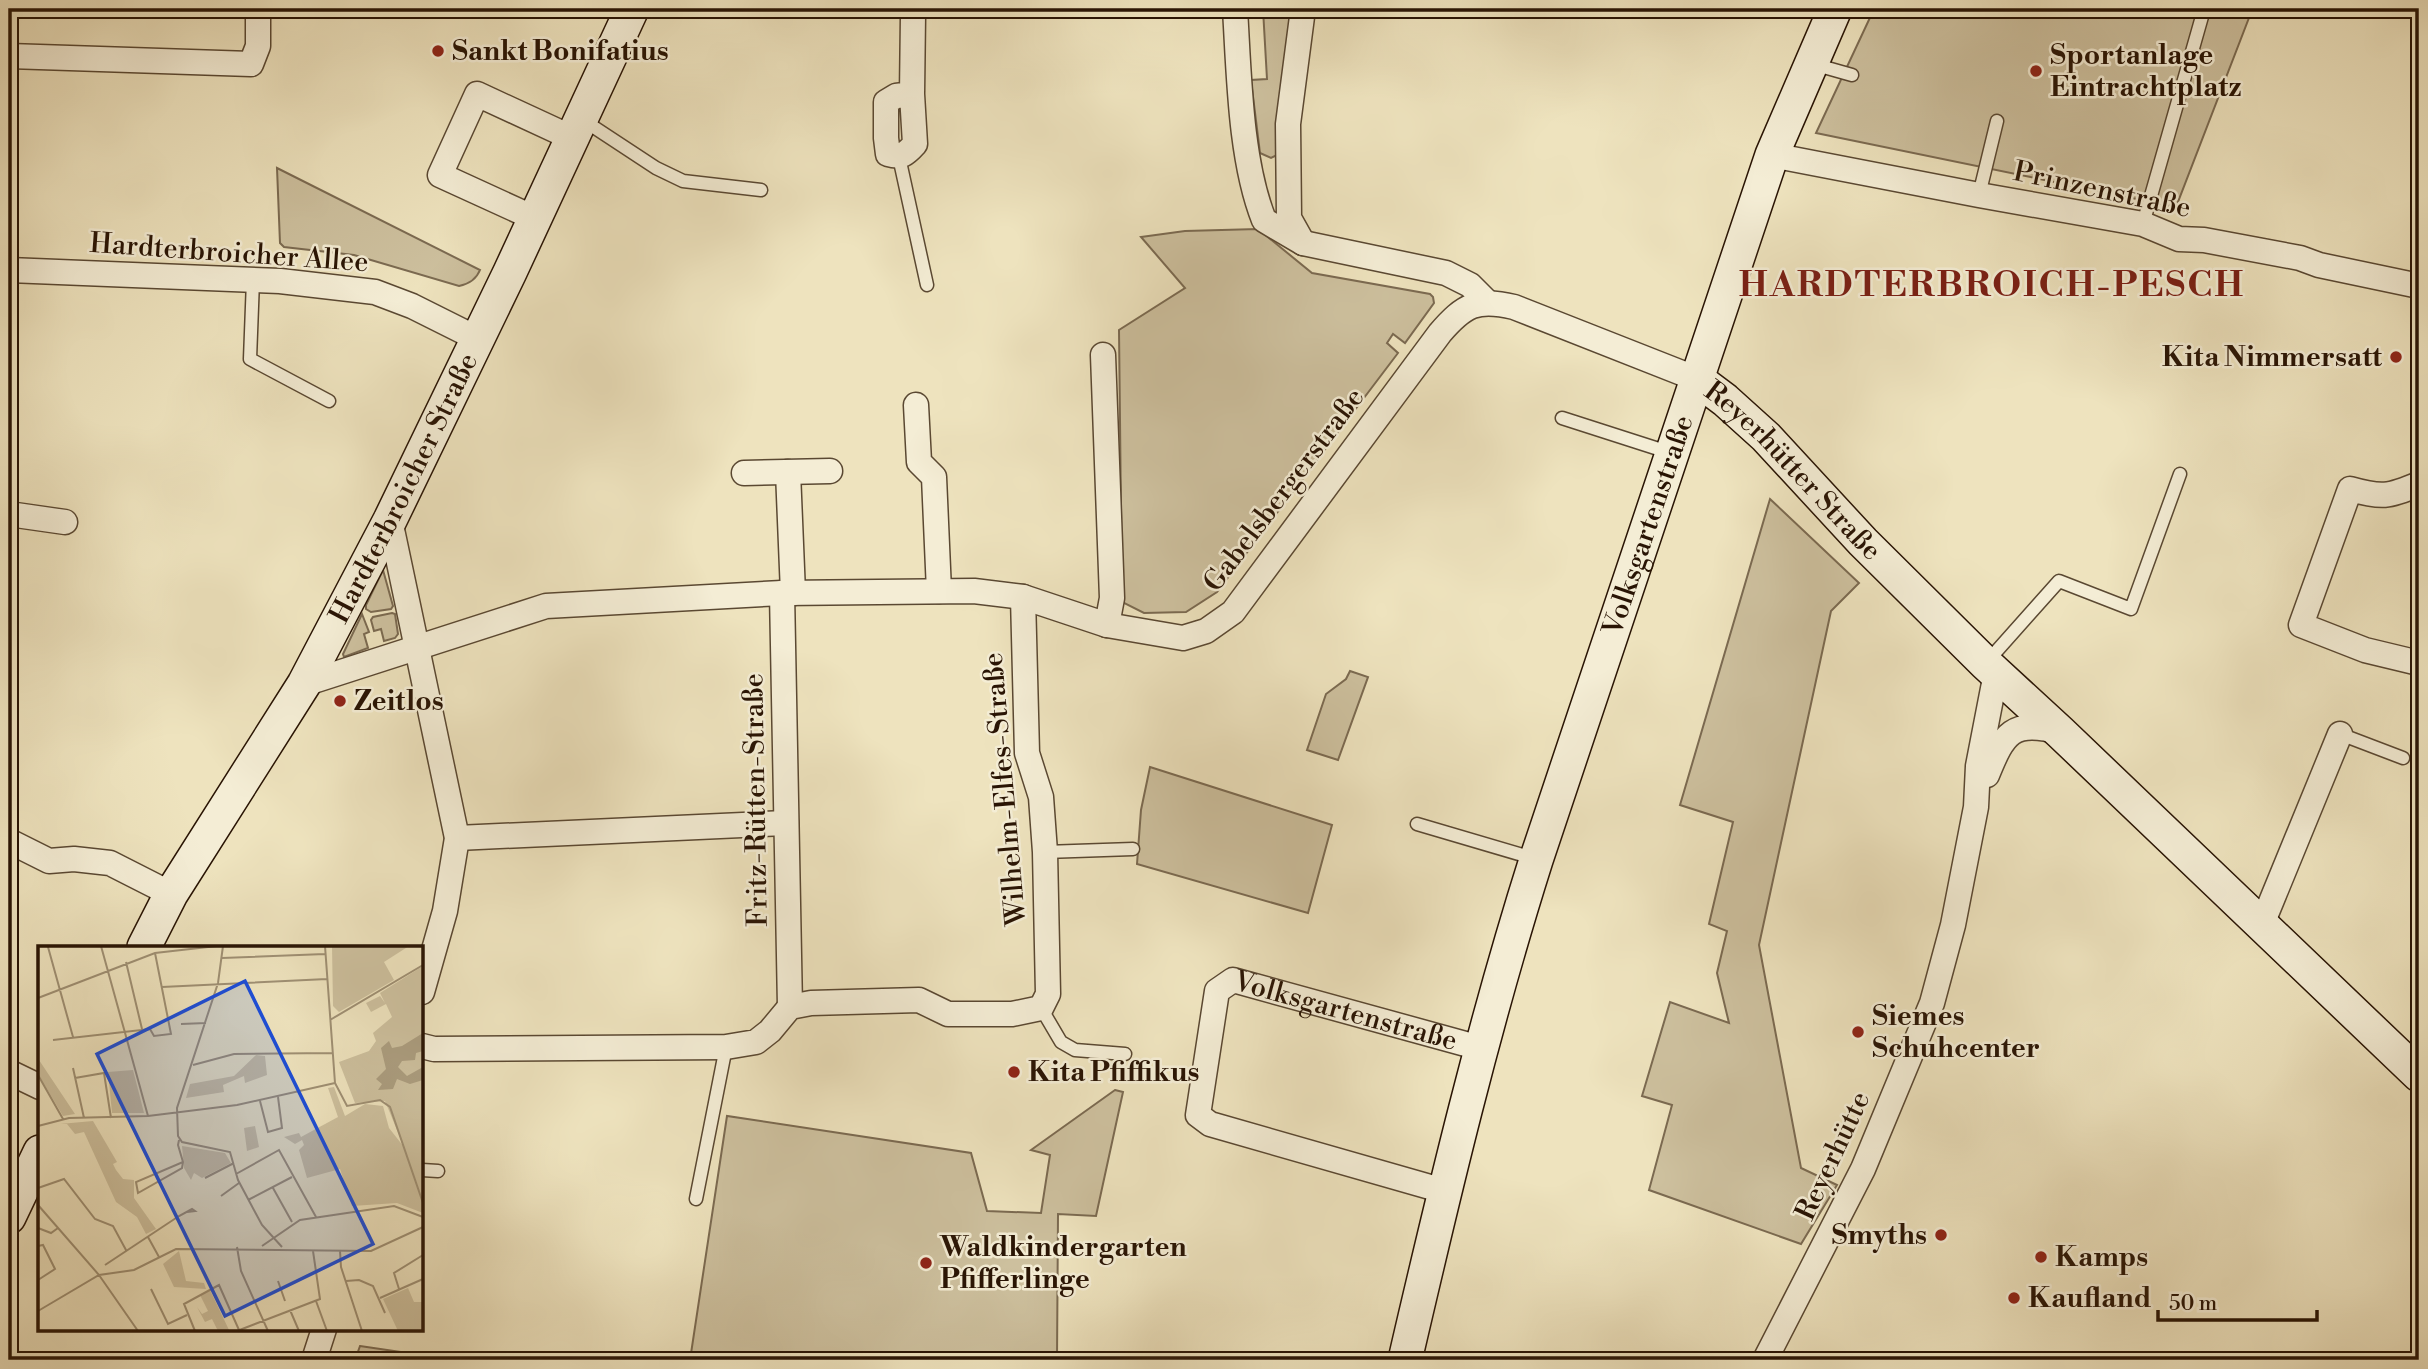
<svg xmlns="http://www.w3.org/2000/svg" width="2428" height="1369" viewBox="0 0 2428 1369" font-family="'Libre Bodoni',serif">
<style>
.green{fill:#cdc09e;stroke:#7b6a51;stroke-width:2}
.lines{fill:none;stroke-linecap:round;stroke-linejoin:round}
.lane-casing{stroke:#5a4832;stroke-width:15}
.street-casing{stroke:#5a4832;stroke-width:27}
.secondary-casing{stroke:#291404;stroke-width:36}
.lane{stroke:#f4edd5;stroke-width:12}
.street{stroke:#f4edd5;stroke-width:24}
.secondary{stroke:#f4edd5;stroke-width:33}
.poi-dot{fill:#8f2418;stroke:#f4edd5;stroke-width:2.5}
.labels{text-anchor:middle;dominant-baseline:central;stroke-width:5;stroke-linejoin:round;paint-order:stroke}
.poi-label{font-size:28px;font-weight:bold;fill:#291404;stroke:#f4edd5;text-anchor:start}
.street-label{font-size:28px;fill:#291404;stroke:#f4edd5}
.district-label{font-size:35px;font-weight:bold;letter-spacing:2px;fill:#7a1f14;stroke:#f4edd5}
.inset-road{fill:none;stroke:#9f9074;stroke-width:2}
.view{fill:#1d4ed8;fill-opacity:0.15;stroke:#1d4ed8;stroke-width:3.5}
.inset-edge{fill:none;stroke:#291404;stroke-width:3.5}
</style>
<rect width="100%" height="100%" fill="#eee3be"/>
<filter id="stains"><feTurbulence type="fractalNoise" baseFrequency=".00286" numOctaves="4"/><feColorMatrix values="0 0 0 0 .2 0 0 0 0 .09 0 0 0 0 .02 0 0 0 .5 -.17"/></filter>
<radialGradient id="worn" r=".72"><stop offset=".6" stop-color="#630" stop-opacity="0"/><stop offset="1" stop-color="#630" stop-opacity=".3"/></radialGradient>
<!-- green -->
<path class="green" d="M1263,9H1295L1277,155L1271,158L1260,153L1251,80L1267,79Z
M1874,9H2248L2252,10L2176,207L1816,133Z
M277,168L480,270C476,280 469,284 459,286L354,255L284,247L280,243Z
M1258,229L1312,273L1430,294L1433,297L1434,303L1405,343L1393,334L1387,343L1398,353L1217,592L1186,612L1144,613L1122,602L1119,330L1185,288L1141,237L1185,231Z
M1770,499L1859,583L1831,611L1759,945L1801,1168L1837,1185L1801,1244L1649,1190L1672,1105L1642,1096L1670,1002L1729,1023L1717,973L1727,931L1709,924L1733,822L1680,805Z
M383,570L393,606L391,609L371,612L366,609V605Z
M392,613L395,614L398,634L395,638L384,641L381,629L374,631L371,620L373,617Z
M362,614L369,632L364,634L368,648L344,657L343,654Z
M1350,671L1368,677L1338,760L1307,750L1326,694L1346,679Z
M1150,767L1332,825L1308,913L1137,864L1141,810Z
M1115,1090L1123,1092L1096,1216L1058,1214L1057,1360H690L727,1116L971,1153L987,1211L1041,1213L1050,1155L1031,1150Z
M360,1346L455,1360H355Z"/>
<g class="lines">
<defs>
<path id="lane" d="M1813,64L1852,75
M583,120L656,168L683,181L761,190
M899,157L927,285
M1979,195L1997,121
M2143,224L2203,13
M253,280L250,359L329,401
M1562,418L1671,453
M1986,663L2059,581L2131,609L2180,474
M2340,734L2403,758
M1417,824L1536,859
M1045,852L1133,849
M1041,1008L1061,1042L1075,1050L1125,1054
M422,1170L438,1171
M696,1199L726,1047"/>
<g id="street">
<path d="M911,9L913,15L912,94L915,144C906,154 902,158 888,154L886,138V102L896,96L912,94"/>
<path d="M1235,9C1239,73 1240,160 1264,220L1303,243L1446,273L1470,285L1488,303"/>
<path d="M9,56L251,64L258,46V9"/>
<path d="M1772,155L1979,195L2143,224L2179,239L2204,240L2300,258L2319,265L2419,286"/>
<path d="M534,218L440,175L477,94L570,137"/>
<path d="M1303,243L1289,218L1288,124L1303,9"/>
<path d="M9,270L280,281L375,292L412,306L476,338"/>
<path d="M1103,355L1112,598L1107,625"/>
<path d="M916,405L919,462L934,477L939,591"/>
<path d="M788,472L793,593"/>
<path d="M744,473L830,471"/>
<path d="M2419,484C2388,497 2382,498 2350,489L2301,625L2365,650L2419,663"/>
<path d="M9,514L65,522"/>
<path d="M390,520L457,838L445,911L422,992"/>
<path d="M782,593L790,1007"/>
<path d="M304,684L546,606L782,593L974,591L1023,597L1107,625L1183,638L1206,631L1233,612L1440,333C1464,305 1477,298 1514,307L1697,379"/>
<path d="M1987,775C2004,733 2012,719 2060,732"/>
<path d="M457,838L786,823"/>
<path d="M9,841L49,861L74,859L110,863L171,894"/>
<path d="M2262,924L2340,734"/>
<path d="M422,1046L434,1049L726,1047L756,1042L770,1031L790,1007L811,1003L919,1000L948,1014H1012L1041,1008L1048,994L1045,852L1041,797L1027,753L1023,597"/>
<path d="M9,1072L40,1087"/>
<path id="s1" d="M1444,1191L1210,1124L1198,1115L1217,991L1233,980L1480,1048"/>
<path d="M314,1360L324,1329"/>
<path d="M1765,1360L1863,1169L1932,1003L1953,925L1976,807L1978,766L1996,673"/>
</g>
<g id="secondary">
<path id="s2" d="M1697,379L1725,400L1766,437L1863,542L1985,663L2060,732L2419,1075"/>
<path id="s3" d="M144,947L171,894L304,684L390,520L510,272L632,9"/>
<path d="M9,1217L40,1152"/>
<path id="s4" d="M1405,1360C1444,1192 1484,1024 1536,860L1772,155L1835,9"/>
</g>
</defs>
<!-- lane casing -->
<use href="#lane" class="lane-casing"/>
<!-- street casing -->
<use href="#street" class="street-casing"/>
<!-- secondary casing -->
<use href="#secondary" class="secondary-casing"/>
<!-- lane -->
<use href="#lane" class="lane"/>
<!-- street -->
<use href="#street" class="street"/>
<!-- secondary -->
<use href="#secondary" class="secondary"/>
</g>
<!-- markers -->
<g class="poi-dot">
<circle cx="438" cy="51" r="7"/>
<circle cx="2036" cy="71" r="7"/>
<circle cx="2396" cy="357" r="7"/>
<circle cx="340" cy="701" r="7"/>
<circle cx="1858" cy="1032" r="7"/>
<circle cx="1014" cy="1072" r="7"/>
<circle cx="1941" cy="1235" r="7"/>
<circle cx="2041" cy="1257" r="7"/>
<circle cx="926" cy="1263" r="7"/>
<circle cx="2014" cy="1298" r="7"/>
</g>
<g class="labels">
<!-- poi labels -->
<g class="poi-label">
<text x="452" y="51">Sankt Bonifatius</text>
<text x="2050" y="55">Sportanlage<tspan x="2050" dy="32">Eintrachtplatz</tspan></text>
<text x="2382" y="357" text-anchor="end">Kita Nimmersatt</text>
<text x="354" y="701">Zeitlos</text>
<text x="1872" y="1016">Siemes<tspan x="1872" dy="32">Schuhcenter</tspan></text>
<text x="1028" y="1072">Kita Pfiffikus</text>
<text x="1927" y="1235" text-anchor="end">Smyths</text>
<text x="940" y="1247">Waldkindergarten<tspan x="940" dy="32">Pfifferlinge</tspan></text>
<text x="2055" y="1257">Kamps</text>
<text x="2028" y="1298">Kaufland</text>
</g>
<!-- street labels -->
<g class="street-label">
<text transform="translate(2102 190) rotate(12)">Prinzenstraße</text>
<text transform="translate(229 253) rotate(4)">Hardterbroicher Allee</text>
<text stroke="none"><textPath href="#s2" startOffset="133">Reyerhütter Straße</textPath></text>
<text stroke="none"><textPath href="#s3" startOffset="528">Hardterbroicher Straße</textPath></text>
<text transform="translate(1284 490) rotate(-53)">Gabelsbergerstraße</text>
<text stroke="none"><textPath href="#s4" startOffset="870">Volksgartenstraße</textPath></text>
<text transform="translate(1005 789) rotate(-95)">Wilhelm-Elfes-Straße</text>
<text transform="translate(756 800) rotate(-91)">Fritz-Rütten-Straße</text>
<text stroke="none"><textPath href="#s1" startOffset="520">Volksgartenstraße</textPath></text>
<text transform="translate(1833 1156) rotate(-65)">Reyerhütte</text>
</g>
<!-- district labels -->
<g class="district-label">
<text x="1992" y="285">HARDTERBROICH-PESCH</text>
</g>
</g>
<!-- overview -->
<g transform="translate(38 946)">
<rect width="385" height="385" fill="#eee3be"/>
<path d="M294,0H371L346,16L356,34L301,66L295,60ZM385,20V267L359,257L314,260L302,223L269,232L261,204L266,199L264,194L257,198L246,191L261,187L263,191L300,171L290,142L296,141L307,170L327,158L345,160L351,182L366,201L347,155L317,157L301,116L331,105L338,95L335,87L354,71L348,58L333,66L328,57L342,50L347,57L342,47ZM0,109L1,114L37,168L25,170L0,128ZM218,109L227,110L229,129L207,137L206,130L185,139L186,146L148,152L152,138L196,130ZM95,124L106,167H74L70,126ZM55,175L79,216L75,218L78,224L85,233L96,234V252L118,283L108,288L99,271L78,256L46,186L37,188L29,178H22ZM217,180L221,201L209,205L206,182ZM144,200L187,207L193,217L164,232L156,227L153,234L146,222ZM141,305L148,335L166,337L168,343L136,341L125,318ZM370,342L376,356H385V385H360L345,353ZM172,344L191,384L190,385H180L174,373L167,376L159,361L164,368L170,365L162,349Z" fill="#cdc09e"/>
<path d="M385,87V105L378,107L377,114L364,115L360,121L369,130L385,121V134L372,138L359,133L355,143L340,144L344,138L338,133L348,123L343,102L351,95L354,102L364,100Z" fill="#ab9d7f"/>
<path class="inset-road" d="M63,0L110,170M185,0L180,37L139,162L140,190L144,196L192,206L200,234L224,279L244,301M287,0L297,137L309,160L342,154L352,161L385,257M10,1L35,91M184,12L287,8M88,16L104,83M124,41L289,33M0,52L117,7L179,0M292,74L385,19M143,78L168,77M15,94L112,83L116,90L133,88L117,7M155,119L196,108L294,107M35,122L46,172M0,129L25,173M37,132L66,127L73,172M222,155L230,186L244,182L240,151M0,180L31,172L110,170L199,159L297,137M141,194L140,199L145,216L144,222L100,247L98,236L145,216M198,228L241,204L278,271M167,232L196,217M0,242L26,233L57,273L75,280L88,304M235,242L254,276M183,250L201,237M210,254L254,231M0,259L61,329L100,385M0,282L13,287L20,282M110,291L121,311M0,300L5,299L17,323L0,334M224,300L262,274L356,260L385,271M199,301L203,325L230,385M302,305L303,321L324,385M67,319L141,270L154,263L157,265L149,266M240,335L247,355M308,335L321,334L335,340L347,367M113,343L130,378L149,369M361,343L356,327L385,309M342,352L385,333M278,355L289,385M252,364L261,385M0,365L61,329L96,324L138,303L333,305L385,281M157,385L146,358L181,339L201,384M199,385L282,353L275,305"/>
<path class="view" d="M207,35L335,298L187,370L59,108Z"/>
<rect width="385" height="385" class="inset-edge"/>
</g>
<!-- margin -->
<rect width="2428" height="1369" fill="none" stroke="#eee3be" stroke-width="35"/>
<rect x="10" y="10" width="2407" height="1348" fill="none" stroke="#291404" stroke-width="3.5"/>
<rect x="18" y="18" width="2393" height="1334" fill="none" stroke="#291404" stroke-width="2"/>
<!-- scale -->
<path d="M2158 1310v10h159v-10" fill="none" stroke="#291404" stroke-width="3.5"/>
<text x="2169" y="1310" font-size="21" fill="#291404" stroke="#f4edd5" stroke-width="5" paint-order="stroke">50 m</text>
<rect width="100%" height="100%" filter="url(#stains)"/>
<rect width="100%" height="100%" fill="url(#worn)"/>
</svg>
